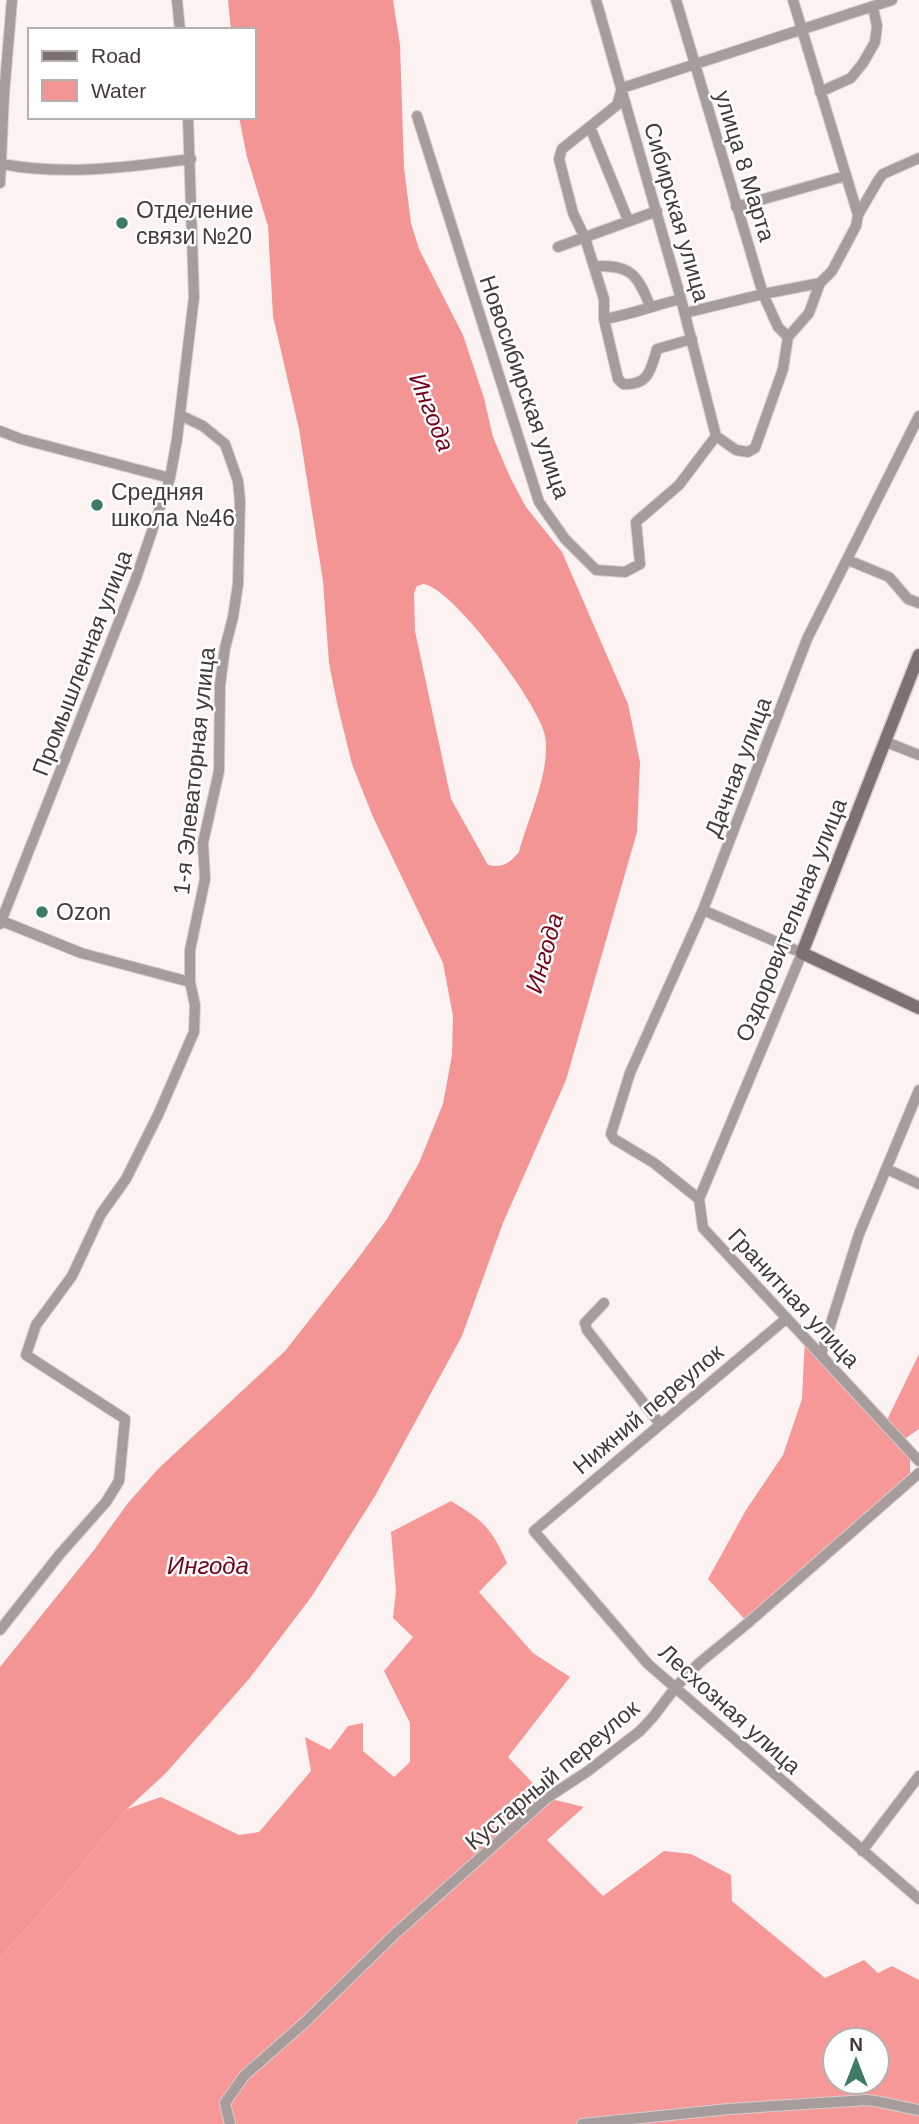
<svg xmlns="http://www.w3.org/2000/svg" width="919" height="2124" viewBox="0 0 919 2124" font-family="Arial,sans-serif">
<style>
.forest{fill:#f69897;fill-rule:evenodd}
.water{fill:#f29594;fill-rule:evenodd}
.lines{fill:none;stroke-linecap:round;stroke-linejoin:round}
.street-casing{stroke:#d7cdcd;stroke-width:12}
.secondary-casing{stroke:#d7cdcd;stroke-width:15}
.street{stroke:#a69c9b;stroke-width:10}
.secondary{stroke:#807171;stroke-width:12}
.poi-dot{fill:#3e7b67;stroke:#fff;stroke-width:2.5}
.labels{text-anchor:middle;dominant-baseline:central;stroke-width:5;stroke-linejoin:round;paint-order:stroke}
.street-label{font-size:23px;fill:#443a3a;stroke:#fff}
.poi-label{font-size:23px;fill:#443a3a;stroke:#fff;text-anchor:start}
.water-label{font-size:24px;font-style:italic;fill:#730018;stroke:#fff}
</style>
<rect width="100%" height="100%" fill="#fcf2f2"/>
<!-- forest -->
<path class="forest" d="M805,1338L910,1451V1480L748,1623L708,1579L746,1510L783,1455L802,1399Z
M919,1354V1429L903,1440L886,1422Z
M451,1501C483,1520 492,1529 507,1563L479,1592L533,1653L570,1677L508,1757L547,1798L584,1807L547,1840L603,1896L664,1851L691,1854L731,1875L732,1901L825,1978L864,1960L878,1973L892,1966L919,1980V2124H0V1958L64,1887L127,1809L161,1797L239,1835L259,1832L311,1771L305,1737L330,1750L348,1726L363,1723V1751L394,1777L410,1762V1723L384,1671L413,1637L393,1618L396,1591L391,1532ZM835,2040H877V2082H835Z"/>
<!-- water -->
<path class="water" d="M228,0H393L400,45L404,168L411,223L419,249L463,335L484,398L493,437L510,477L526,507L562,552L628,704L640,762L637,832L566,1080L503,1223L462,1336L375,1496L312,1596L249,1679L166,1773L127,1809L64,1887L0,1958V1667L94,1550L128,1503L159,1468L285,1351L356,1261L387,1219L419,1163L443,1104L452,1055L453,1016L443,963L373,817L352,764L337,703L329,663L323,581L299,429L273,316L268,226L247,157L239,117H254V30H231ZM423,584C452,586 540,706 545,736C551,771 528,818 519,852C510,863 503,868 488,865L451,799L415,631L414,593L417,586Z"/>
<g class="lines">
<defs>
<path id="street" d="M177,0L180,30
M596,0L681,299L716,436
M676,0L763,294L778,327L788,337
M793,0L858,215
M820,92L851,78L863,63L875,42L877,26L873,7
M417,116L539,502L565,539L596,570L625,572L640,564L636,522L679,485L716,436L736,450L748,452L755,448L783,369L788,337L809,313L820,283
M590,127L628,220
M2,164C64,176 128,167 191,159
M0,183L4,95L12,0
M736,207L845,176
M558,247L657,211
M594,266C630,265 637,273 650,306
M685,313L763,294L820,283L832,271L856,226L858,215L879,179L883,174L919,158
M604,319C630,315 655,305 681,299
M692,339L657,349C651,369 649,386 623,384L618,379L604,319V299L585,238L573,213L559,159L562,149L617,105L622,88L892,0
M919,416L807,639L703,910L630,1073L611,1134L614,1139L654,1163L699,1199L703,1228L919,1461
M0,431L21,439L170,478
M848,560L889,577L908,599L919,603
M886,742L919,755
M2,921L81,953L190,982
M0,924L135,581L170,478L177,439L194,297L188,117
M887,1169L919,1184
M699,1199L802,953L703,910
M604,1303L585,1323L587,1330L660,1424
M787,1318L534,1531L648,1664L919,1899
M821,1355L859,1234L919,1090
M0,1630L60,1554L106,1502L119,1481L125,1419L26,1355L36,1325L72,1276L101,1214L126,1179L158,1115L194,1032L195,1005L190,982V950L205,879L203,843L219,771L220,685L225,648L233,617L238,584L240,501L238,481L225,444L203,426L180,415
M862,1851L919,1776
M230,2124L225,2103L244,2076L303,2024L395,1934L547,1798L588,1771L640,1731L653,1717L675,1688L698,1664L748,1623L919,1473
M582,2124L729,2109L867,2100C885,2102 901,2107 919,2110"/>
<path id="secondary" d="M919,655L802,953L919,1008"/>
</defs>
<!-- street casing -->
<use href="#street" class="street-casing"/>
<!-- secondary casing -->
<use href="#secondary" class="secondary-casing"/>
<!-- street -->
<use href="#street" class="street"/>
<!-- secondary -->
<use href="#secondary" class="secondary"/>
</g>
<!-- markers -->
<g class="poi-dot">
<circle cx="122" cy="223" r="7"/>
<circle cx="97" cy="505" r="7"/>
<circle cx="42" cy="912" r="7"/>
</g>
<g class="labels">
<!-- street labels -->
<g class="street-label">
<text transform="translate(745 166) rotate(73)">улица 8 Марта</text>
<text transform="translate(677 212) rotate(74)">Сибирская улица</text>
<text transform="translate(525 387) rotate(71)">Новосибирская улица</text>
<text transform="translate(82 663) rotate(-69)">Промышленная улица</text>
<text transform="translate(738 767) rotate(-69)">Дачная улица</text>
<text transform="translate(194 771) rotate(-84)">1-я Элеваторная улица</text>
<text transform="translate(791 920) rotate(-68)">Оздоровительная улица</text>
<text transform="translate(794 1298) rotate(47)">Гранитная улица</text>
<text transform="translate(648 1409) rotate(-40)">Нижний переулок</text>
<text transform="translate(730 1709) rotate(42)">Лесхозная улица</text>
<text transform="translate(552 1775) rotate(-40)">Кустарный переулок</text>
</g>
<!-- poi labels -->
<g class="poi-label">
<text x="136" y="210">Отделение<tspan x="136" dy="26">связи №20</tspan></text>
<text x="111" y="492">Средняя<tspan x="111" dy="26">школа №46</tspan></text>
<text x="56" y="912">Ozon</text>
</g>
<!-- water labels -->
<g class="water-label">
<text transform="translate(432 412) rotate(68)">Ингода</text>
<text transform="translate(544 953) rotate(-74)">Ингода</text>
<text x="208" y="1565">Ингода</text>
</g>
</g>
<!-- legend -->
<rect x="28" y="28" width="228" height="91" fill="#ffffff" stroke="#b4b0b0" stroke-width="2"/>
<rect x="42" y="51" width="35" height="10" fill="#807171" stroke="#b4b0b0" stroke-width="2"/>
<text x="91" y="63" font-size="21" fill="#443a3a">Road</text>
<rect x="42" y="80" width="35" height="21" fill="#f29594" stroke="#b4b0b0" stroke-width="2"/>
<text x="91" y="98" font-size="21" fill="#443a3a">Water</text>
<!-- north arrow -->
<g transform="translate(856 2061)"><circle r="33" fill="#ffffff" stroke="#b4b0b0" stroke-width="2"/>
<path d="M0-5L12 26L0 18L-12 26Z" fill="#3e7b67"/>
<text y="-10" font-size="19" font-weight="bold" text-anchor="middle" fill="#443a3a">N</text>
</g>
</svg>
